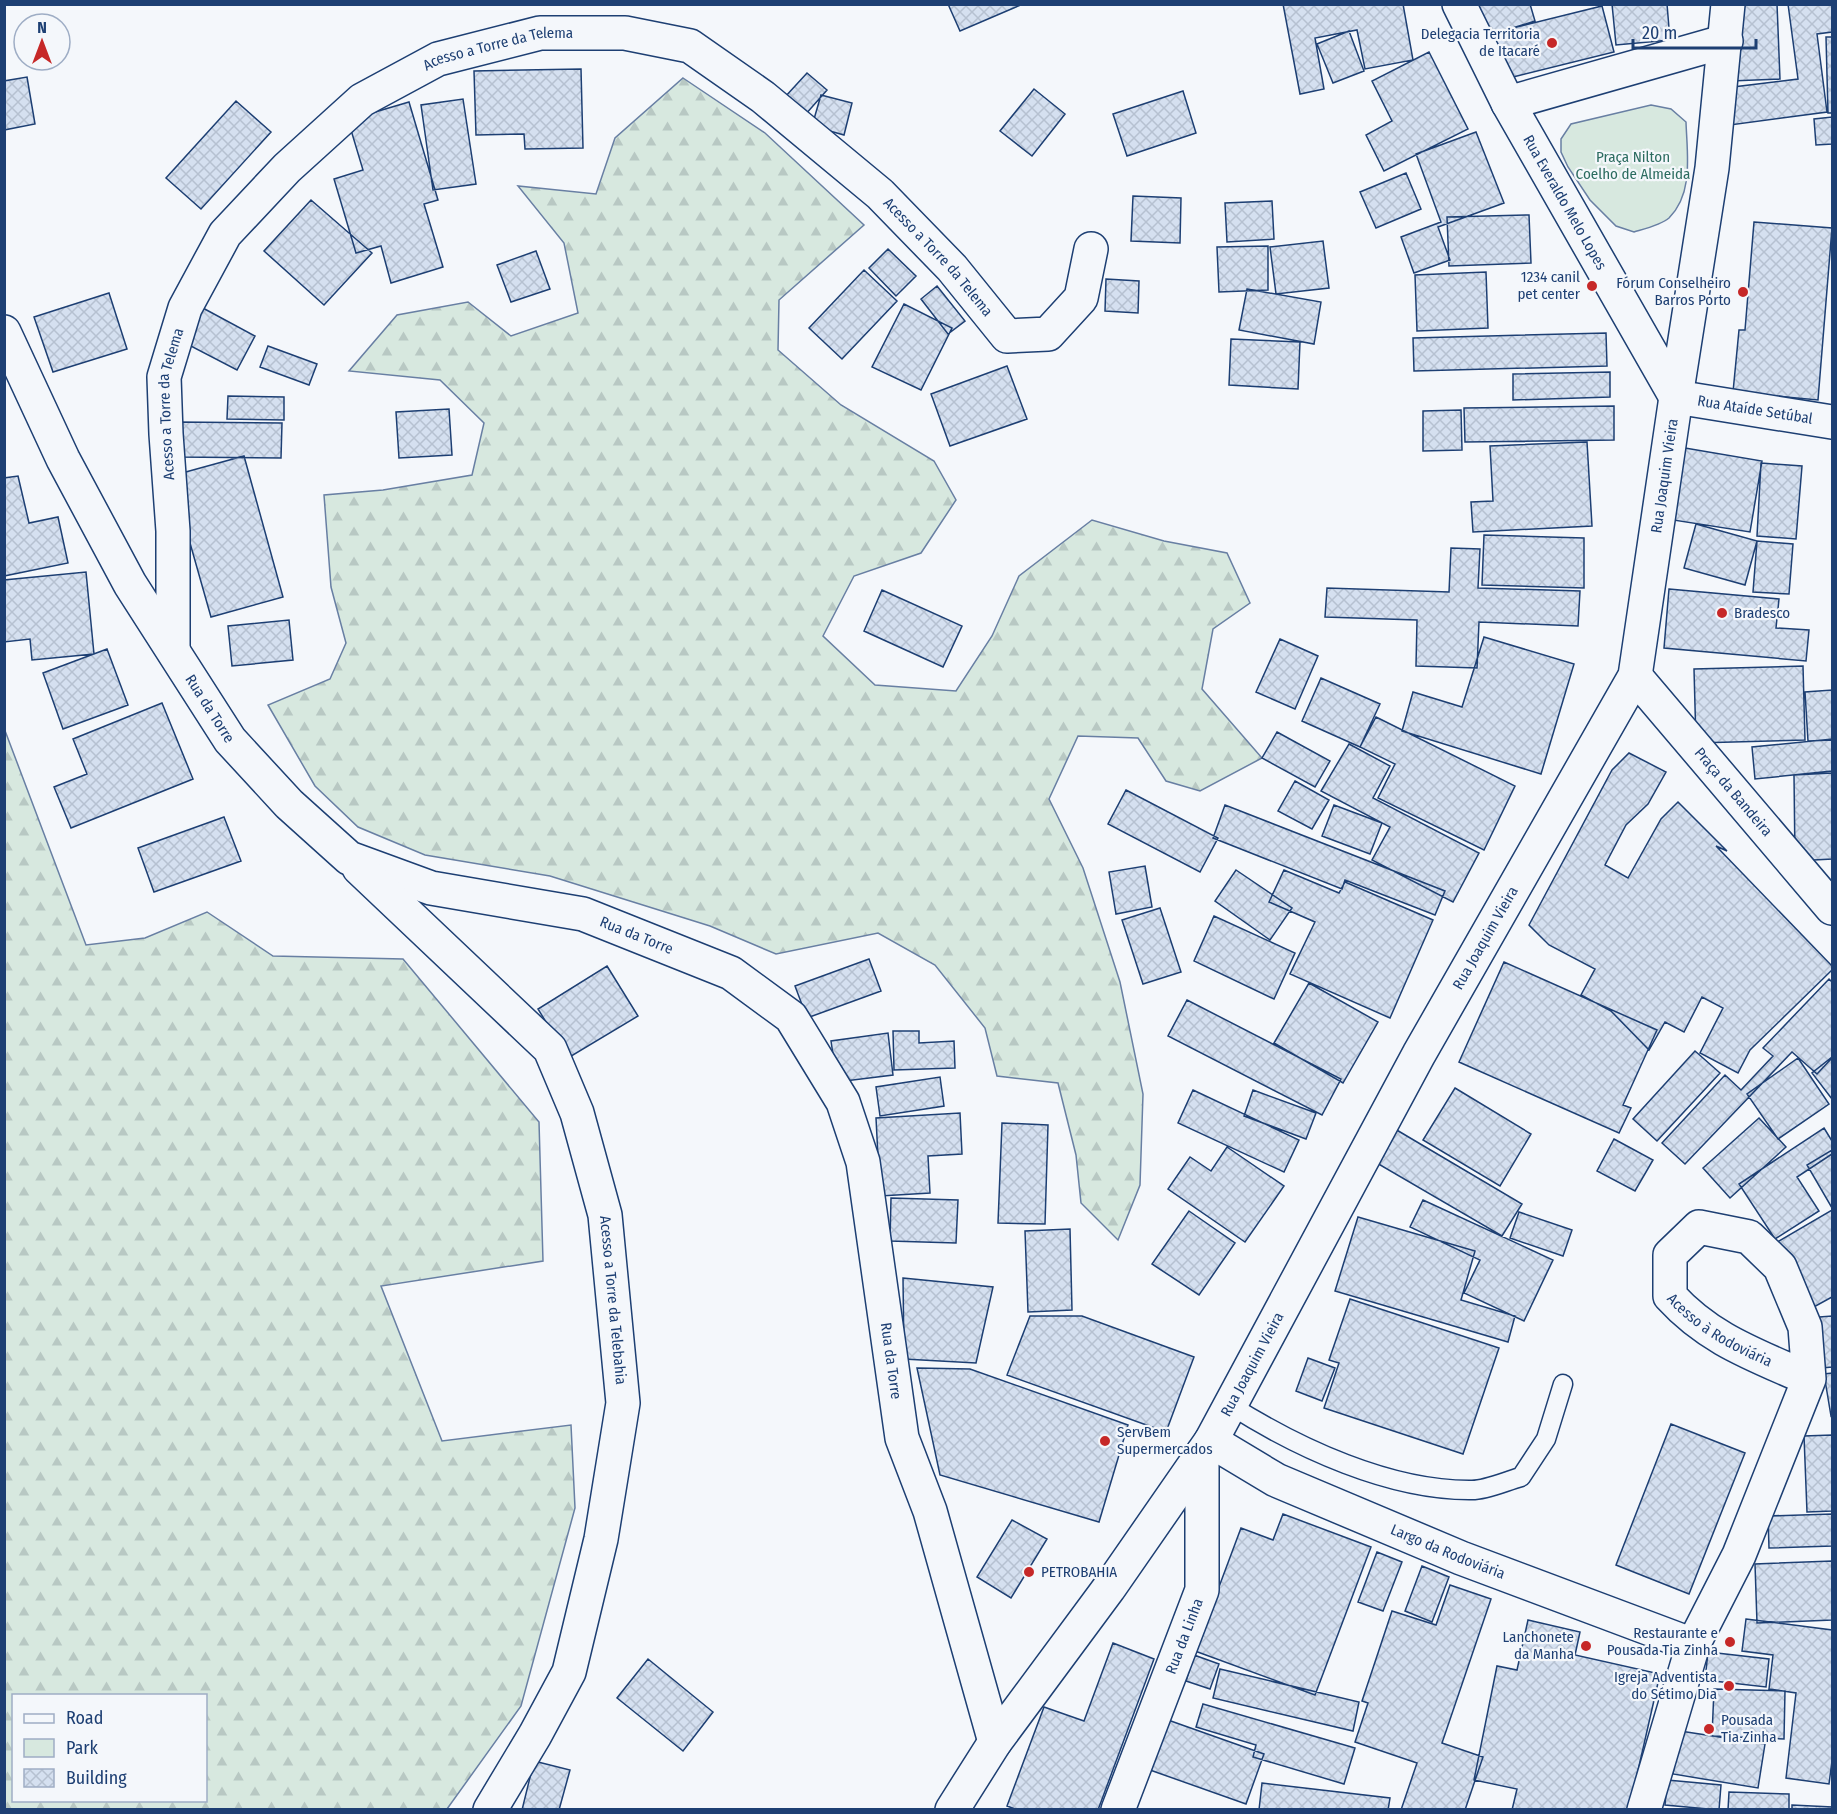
<svg xmlns="http://www.w3.org/2000/svg" width="1837" height="1814" viewBox="0 0 1837 1814" font-family="'Fira Sans Condensed',sans-serif">
<style>
.forest{fill:url(#forest-firs);stroke:#687fa3;stroke-width:1.5;fill-rule:evenodd}
.park{fill:#d7e8df;stroke:#687fa3;stroke-width:1.5}
.building{fill:url(#building-cross-hatch);stroke:#1d3f73;stroke-width:1.5}
.lines{fill:none;stroke-linecap:round;stroke-linejoin:round}
.service-casing{stroke:#1d3f73;stroke-width:21}
.minor-casing{stroke:#1d3f73;stroke-width:36}
.primary-casing{stroke:#1d3f73;stroke-width:36}
.service{stroke:#f4f7fb;stroke-width:18}
.minor{stroke:#f4f7fb;stroke-width:33}
.primary{stroke:#f4f7fb;stroke-width:33}
.poi-dot{fill:#c62828;stroke:#f4f7fb;stroke-width:2}
.labels{text-anchor:middle;dominant-baseline:central;stroke-width:4.5;stroke-linejoin:round;paint-order:stroke}
.poi-label{font-size:15px;fill:#1d3f73;stroke:#f4f7fb;text-anchor:end}
.street-label{font-size:15px;fill:#1d3f73;stroke:#f4f7fb}
.park-label{font-size:15px;fill:#2c6c60;stroke:#f4f7fb}
</style>
<defs>
<pattern id="forest-firs" width="22" height="20" patternUnits="userSpaceOnUse" patternTransform="scale(1.5)"><rect width="22" height="20" fill="#d7e8df"/><path d="M5 1l3.5 6h-7zM16 11l3.5 6h-7z" fill="#b8c8c3"/></pattern>
<pattern id="building-cross-hatch" width="8" height="8" patternUnits="userSpaceOnUse" patternTransform="scale(1.5)"><rect width="8" height="8" fill="#d5e0f0"/><path d="M0 0l8 8M0 8l8-8" fill="none" stroke="#b6c1d1"/></pattern>
</defs>
<rect width="100%" height="100%" fill="#f4f7fb"/>
<!-- forest -->
<path class="forest" d="M683,78L765,133L864,225L779,300L778,350L841,405L934,461L956,500L921,553L854,576L823,636L875,685L956,691L992,636L1019,576L1092,520L1164,541L1227,553L1250,603L1213,629L1202,689L1262,758L1200,791L1166,781L1138,738L1078,736L1049,799L1083,868L1120,982L1143,1094L1140,1185L1118,1240L1081,1203L1076,1155L1058,1083L997,1076L985,1028L935,965L878,933L776,954L710,926L550,876L425,855L358,827L315,786L268,705L330,679L346,643L331,587L324,495L383,490L472,475L484,423L440,380L349,371L397,315L468,302L511,336L578,313L564,243L518,186L596,194L615,138Z
M4,728L86,945L145,938L207,912L273,956L403,959L539,1122L543,1261L381,1286L442,1441L571,1425L575,1508L521,1706L447,1809H5ZM14,1696H206V1800H14Z"/>
<!-- park -->
<path class="park" d="M1651,105L1671,109L1686,122C1687,154 1694,193 1669,218C1661,225 1644,229 1634,232L1616,226L1590,200L1568,167L1561,152V139L1571,124Z"/>
<!-- building -->
<path class="building" d="M948,4H1023L960,31Z
M1283,4H1403L1413,60L1365,69L1357,30L1315,38L1324,89L1300,94Z
M1466,4H1530L1535,21L1477,39Z
M1612,4H1667L1670,40L1616,45Z
M1728,4H1777L1780,79L1731,81Z
M1788,4H1832V32L1817,34L1827,112L1730,125L1725,88L1798,79Z
M1602,6L1614,52L1501,80L1489,34Z
M1349,31L1364,71L1333,83L1317,44Z
M1826,37H1832V113H1828Z
M1429,52L1468,129L1384,171L1366,135L1392,121L1372,81Z
M581,69L583,148L525,149L524,134L476,135L474,71Z
M807,73L827,90L805,115L785,97Z
M27,77L35,124L4,130V81Z
M1034,89L1065,114L1032,156L1000,131Z
M1183,91L1196,133L1127,156L1113,114Z
M821,95L852,103L844,135L812,126Z
M463,99L476,184L433,190L421,105Z
M236,101L271,132L201,209L166,178Z
M409,102L438,200L424,204L443,267L391,283L381,246L356,253L334,179L363,170L348,120Z
M1832,117V144L1816,145L1814,119Z
M1476,132L1504,203L1438,227L1450,260L1414,273L1401,237L1441,222L1416,154Z
M1406,173L1421,209L1376,228L1360,192Z
M1133,196L1181,198L1180,243L1131,241Z
M311,200L372,253L324,305L264,251Z
M1272,201L1274,239L1227,242L1225,203Z
M1529,215L1531,263L1449,266L1447,217Z
M1754,222L1832,228L1818,400L1733,392L1739,330H1745Z
M1323,241L1329,288L1276,294L1270,247Z
M1268,246V290L1219,292L1217,247Z
M888,249L916,276L896,296L869,268Z
M536,251L550,289L511,302L497,265Z
M864,270L897,301L842,359L809,328Z
M1486,272L1488,328L1417,331L1415,275Z
M1106,279L1139,281L1138,313L1105,311Z
M937,286L965,321L948,334L921,299Z
M1247,289L1321,302L1314,344L1239,330Z
M109,293L127,349L53,372L34,317Z
M904,304L952,328L921,390L872,367Z
M201,307L255,336L237,370L183,342Z
M1606,333L1607,366L1414,371L1413,338Z
M1231,339L1300,342L1298,389L1229,385Z
M268,346L317,364L309,385L260,367Z
M1007,366L1027,419L950,446L931,394Z
M1610,372V397L1513,400V374Z
M228,396L284,397V420L227,419Z
M1614,406V440L1465,442L1464,408Z
M449,409L452,455L399,458L396,412Z
M1461,410L1462,450L1423,451V411Z
M177,422L282,423L281,458L177,457Z
M1587,442L1592,526L1473,532L1471,502L1493,501L1490,446Z
M1685,448L1762,461L1750,532L1673,520Z
M244,456L283,597L211,617L171,476Z
M1761,463L1802,466L1796,539L1757,536Z
M18,476L29,523L58,517L68,563L4,576V478Z
M1696,524L1757,541L1745,585L1684,568Z
M1484,535L1584,538V588L1482,585Z
M1757,541L1793,544L1789,594L1753,592Z
M1451,548L1480,549L1478,588L1580,591L1578,626L1479,622L1477,668L1416,666L1417,620L1325,617L1327,588L1449,592Z
M86,572L94,654L32,660L30,639L4,642V580Z
M1669,589L1779,599L1776,628L1809,630L1806,661L1664,648Z
M882,590L962,626L943,667L864,631Z
M289,620L293,660L232,666L228,626Z
M1484,637L1574,664L1541,774L1402,731L1413,692L1462,707Z
M1280,639L1318,656L1295,709L1256,692Z
M107,649L128,705L63,729L43,673Z
M1803,666L1805,740L1696,743L1694,669Z
M1321,678L1380,704L1360,747L1302,721Z
M1832,690V740L1808,741L1805,692Z
M162,703L193,779L71,828L54,787L87,774L73,739Z
M1376,717L1515,786L1484,850L1378,798L1395,764L1360,747Z
M1277,732L1330,761L1315,787L1262,758Z
M1832,739V771L1755,779L1752,747Z
M1349,744L1390,766L1373,798L1479,853L1453,902L1372,860L1390,827L1321,791Z
M1629,753L1666,772L1648,804L1626,825L1605,865L1628,878L1661,819L1678,802L1727,851L1716,846L1832,966V970L1750,1050L1738,1073L1700,1053L1723,1008L1702,997L1684,1032L1665,1022L1649,1050L1611,1011L1581,995L1595,969L1549,945L1529,925L1612,770Z
M1832,773V859L1795,861L1794,775Z
M1295,781L1329,800L1312,829L1278,811Z
M1126,790L1218,838L1200,872L1108,824Z
M1225,805L1445,891L1435,915L1345,880L1342,889L1213,838Z
M1334,805L1382,823L1370,854L1322,836Z
M224,817L241,861L154,892L138,848Z
M1145,866L1152,907L1116,914L1109,872Z
M1236,870L1292,908L1270,940L1215,901Z
M1284,870L1339,893L1345,882L1433,920L1390,1018L1290,974L1315,922L1269,902Z
M1160,908L1181,972L1143,984L1122,920Z
M1214,916L1295,953L1274,999L1194,961Z
M869,959L881,991L807,1018L795,986Z
M1504,962L1657,1030L1623,1105L1631,1108L1619,1133L1459,1062Z
M607,966L638,1016L568,1058L538,1009Z
M1829,979L1832,982V1058L1817,1074L1792,1052L1685,1164L1662,1143L1725,1075L1741,1090L1773,1056L1763,1048Z
M1309,983L1378,1022L1343,1083L1274,1043Z
M1187,1000L1341,1079L1322,1115L1168,1036Z
M893,1031H919V1043L954,1041L955,1068L894,1070Z
M888,1033L893,1075L837,1082L831,1041Z
M1695,1051L1720,1073L1657,1141L1633,1119Z
M1832,1057V1099L1812,1073Z
M1798,1058L1829,1104L1778,1139L1747,1094Z
M940,1077L944,1106L880,1116L876,1087Z
M1455,1088L1531,1134L1500,1186L1423,1140Z
M1193,1090L1299,1140L1284,1172L1178,1123Z
M1253,1090L1316,1113L1306,1139L1244,1116Z
M960,1113L962,1154L928,1156L930,1193L880,1196L876,1118Z
M1759,1118L1786,1147L1730,1198L1703,1168Z
M1002,1123L1048,1125L1045,1224L998,1223Z
M1824,1128L1832,1141V1154L1797,1177L1819,1211L1775,1239L1739,1184Z
M1395,1129L1522,1204L1502,1236L1375,1162Z
M1614,1139L1653,1160L1635,1191L1597,1171Z
M1227,1147L1284,1186L1245,1242L1168,1189L1190,1157L1211,1171Z
M1832,1150V1208L1807,1165Z
M891,1198L958,1200L956,1243L890,1241Z
M1423,1200L1553,1260L1524,1321L1464,1293L1480,1260L1410,1227Z
M1832,1210V1297L1812,1308L1774,1244Z
M1189,1211L1235,1243L1199,1295L1152,1264Z
M1519,1212L1572,1230L1563,1256L1510,1238Z
M1358,1217L1475,1251L1461,1300L1515,1316L1508,1342L1335,1291Z
M1070,1229L1072,1310L1028,1312L1025,1231Z
M903,1278L993,1287L976,1363L904,1359Z
M1350,1299L1499,1348L1463,1454L1324,1408L1339,1363L1329,1360Z
M1030,1316H1082L1194,1357L1166,1432L1007,1375Z
M1832,1316V1367L1810,1369L1806,1318Z
M1308,1358L1335,1368L1322,1401L1296,1391Z
M917,1368L970,1369L1128,1425L1099,1522L940,1475Z
M1832,1373V1415L1831,1416L1824,1374Z
M1671,1424L1745,1453L1689,1594L1616,1565Z
M1832,1435V1511L1807,1512L1804,1436Z
M1283,1514L1371,1547L1315,1695L1195,1651L1241,1528L1273,1540Z
M1832,1514V1546L1769,1548L1768,1516Z
M1012,1520L1047,1539L1011,1598L977,1577Z
M1377,1552L1402,1562L1383,1611L1358,1602Z
M1832,1561V1620L1757,1623L1755,1564Z
M1422,1566L1449,1577L1432,1622L1405,1611Z
M1450,1585L1491,1599L1442,1743L1483,1757L1465,1810H1401L1417,1763L1355,1742L1368,1703L1362,1701L1392,1611L1436,1625Z
M1746,1619L1832,1630V1761L1829,1784L1786,1778L1796,1693L1769,1689L1773,1655L1742,1651Z
M1528,1620L1580,1632L1575,1655L1660,1674L1629,1810H1512L1517,1789L1474,1780L1497,1666L1517,1670Z
M1113,1643L1154,1659L1098,1810H1018L1007,1806L1044,1707L1084,1721Z
M1708,1652L1769,1659L1766,1687L1705,1680Z
M1194,1655L1219,1664L1210,1689L1186,1681Z
M648,1659L713,1712L683,1751L617,1698Z
M1220,1669L1359,1702L1353,1731L1213,1698Z
M1714,1689L1785,1691L1784,1739L1712,1736Z
M1203,1704L1355,1748L1344,1784L1253,1757L1256,1745L1196,1727Z
M1168,1720L1264,1754L1246,1804L1150,1770Z
M1680,1731L1765,1744L1758,1788L1673,1774Z
M534,1761L570,1770L559,1810H522Z
M1667,1780L1721,1785L1719,1810L1665,1805Z
M1262,1783L1390,1798L1388,1810H1259Z
M1729,1792L1789,1794V1810H1728Z
M1792,1805L1832,1807V1810H1792Z"/>
<g class="lines">
<defs>
<path id="service" d="M1230,1405C1298,1448 1390,1491 1472,1490C1487,1490 1506,1481 1521,1477L1546,1439L1563,1384"/>
<g id="minor">
<path id="s1" d="M1459,4L1508,103L1676,397"/>
<path d="M1508,103L1726,41"/>
<path id="s2" d="M4,332L63,459L130,584L230,740L289,804L349,858L431,888L583,914L731,973L791,1017L843,1102L863,1162L902,1438L930,1511L995,1742"/>
<path d="M1676,397L1712,168L1728,4"/>
<path id="s3" d="M1676,397L1832,422"/>
<path id="s4" d="M173,647V531L166,434L164,377L185,308L225,234L287,168L362,100L438,59L540,33H625L690,46L763,97L880,194L952,268L1007,336L1048,334L1081,298L1091,249"/>
<path id="s5" d="M1635,676L1832,908"/>
<path id="s6" d="M359,868L550,1049L577,1113L605,1215L623,1403L601,1539L569,1672L535,1735L490,1810"/>
<path id="s7" d="M1211,1441L1276,1480L1461,1558L1693,1645"/>
<path id="s8" d="M1118,1810L1202,1590V1454"/>
<path id="s9" d="M1644,1810L1693,1645L1739,1555L1809,1379L1805,1327L1780,1267L1749,1237L1699,1227L1670,1255V1296C1710,1340 1756,1355 1809,1379"/>
</g>
<g id="primary">
<path id="s10" d="M952,1810L995,1742L1109,1588L1211,1441L1419,1054L1635,676L1676,397"/>
</g>
</defs>
<!-- service casing -->
<use href="#service" class="service-casing"/>
<!-- minor casing -->
<use href="#minor" class="minor-casing"/>
<!-- primary casing -->
<use href="#primary" class="primary-casing"/>
<!-- service -->
<use href="#service" class="service"/>
<!-- minor -->
<use href="#minor" class="minor"/>
<!-- primary -->
<use href="#primary" class="primary"/>
</g>
<!-- markers -->
<g class="poi-dot">
<circle cx="1552" cy="43" r="6"/>
<circle cx="1592" cy="286" r="6"/>
<circle cx="1743" cy="292" r="6"/>
<circle cx="1722" cy="613" r="6"/>
<circle cx="1105" cy="1441" r="6"/>
<circle cx="1029" cy="1572" r="6"/>
<circle cx="1730" cy="1642" r="6"/>
<circle cx="1586" cy="1646" r="6"/>
<circle cx="1729" cy="1686" r="6"/>
<circle cx="1709" cy="1729" r="6"/>
</g>
<g class="labels">
<!-- poi labels -->
<g class="poi-label">
<text x="1540" y="34">Delegacia Territoria<tspan x="1540" dy="17">de Itacaré</tspan></text>
<text x="1580" y="277">1234 canil<tspan x="1580" dy="17">pet center</tspan></text>
<text x="1731" y="283">Fórum Conselheiro<tspan x="1731" dy="17">Barros Porto</tspan></text>
<text x="1734" y="613" text-anchor="start">Bradesco</text>
<text x="1117" y="1432" text-anchor="start">ServBem<tspan x="1117" dy="17">Supermercados</tspan></text>
<text x="1041" y="1572" text-anchor="start">PETROBAHIA</text>
<text x="1718" y="1633">Restaurante e<tspan x="1718" dy="17">Pousada Tia Zinha</tspan></text>
<text x="1574" y="1637">Lanchonete<tspan x="1574" dy="17">da Manha</tspan></text>
<text x="1717" y="1677">Igreja Adventista<tspan x="1717" dy="17">do Sétimo Dia</tspan></text>
<text x="1721" y="1720" text-anchor="start">Pousada<tspan x="1721" dy="17">Tia Zinha</tspan></text>
</g>
<!-- street labels -->
<g class="street-label">
<text stroke="none"><textPath href="#s4" startOffset="766">Acesso a Torre da Telema</textPath></text>
<text stroke="none"><textPath href="#s1" startOffset="225">Rua Everaldo Melo Lopes</textPath></text>
<text stroke="none"><textPath href="#s4" startOffset="1288">Acesso a Torre da Telema</textPath></text>
<text stroke="none"><textPath href="#s4" startOffset="244">Acesso a Torre da Telema</textPath></text>
<text stroke="none"><textPath href="#s3" startOffset="80">Rua Ataíde Setúbal</textPath></text>
<text stroke="none"><textPath href="#s10" startOffset="1528">Rua Joaquim Vieira</textPath></text>
<text stroke="none"><textPath href="#s2" startOffset="430">Rua da Torre</textPath></text>
<text stroke="none"><textPath href="#s5" startOffset="152">Praça da Bandeira</textPath></text>
<text stroke="none"><textPath href="#s2" startOffset="934">Rua da Torre</textPath></text>
<text stroke="none"><textPath href="#s10" startOffset="1024">Rua Joaquim Vieira</textPath></text>
<text stroke="none"><textPath href="#s6" startOffset="524">Acesso a Torre da Telebahia</textPath></text>
<text stroke="none"><textPath href="#s9" startOffset="816">Acesso à Rodoviária</textPath></text>
<text stroke="none"><textPath href="#s2" startOffset="1474">Rua da Torre</textPath></text>
<text stroke="none"><textPath href="#s10" startOffset="538">Rua Joaquim Vieira</textPath></text>
<text stroke="none"><textPath href="#s7" startOffset="262">Largo da Rodoviária</textPath></text>
<text stroke="none"><textPath href="#s8" startOffset="186">Rua da Linha</textPath></text>
</g>
<!-- park labels -->
<g class="park-label">
<text x="1633" y="157">Praça Nilton<tspan x="1633" dy="17">Coelho de Almeida</tspan></text>
</g>
</g>
<!-- border -->
<rect width="1837" height="1814" fill="none" stroke="#1d3f73" stroke-width="12"/>
<!-- legend -->
<rect x="12" y="1694" width="195" height="108" fill="#f4f7fb" stroke="#9eadc5" stroke-width="1.5"/>
<rect x="24" y="1714" width="30" height="9" fill="#f4f7fb" stroke="#9eadc5" stroke-width="1.5"/>
<text x="66" y="1724" font-size="18" fill="#1d3f73">Road</text>
<rect x="24" y="1739" width="30" height="18" fill="#d7e8df" stroke="#9eadc5" stroke-width="1.5"/>
<text x="66" y="1754" font-size="18" fill="#1d3f73">Park</text>
<rect x="24" y="1769" width="30" height="18" fill="url(#building-cross-hatch)" stroke="#9eadc5" stroke-width="1.5"/>
<text x="66" y="1784" font-size="18" fill="#1d3f73">Building</text>
<!-- north arrow -->
<g transform="translate(42 42)"><circle r="28" fill="#f4f7fb" stroke="#9eadc5" stroke-width="1.5"/>
<path d="M0-4.5L10 22L0 15L-10 22Z" fill="#c62828"/>
<text y="-9" font-size="16" font-weight="bold" text-anchor="middle" fill="#1d3f73">N</text>
</g>
<!-- scale -->
<path d="M1633 39v9h123v-9" fill="none" stroke="#1d3f73" stroke-width="3"/>
<text x="1642" y="39" font-size="18" fill="#1d3f73" stroke="#f4f7fb" stroke-width="4.5" paint-order="stroke">20 m</text>
</svg>
